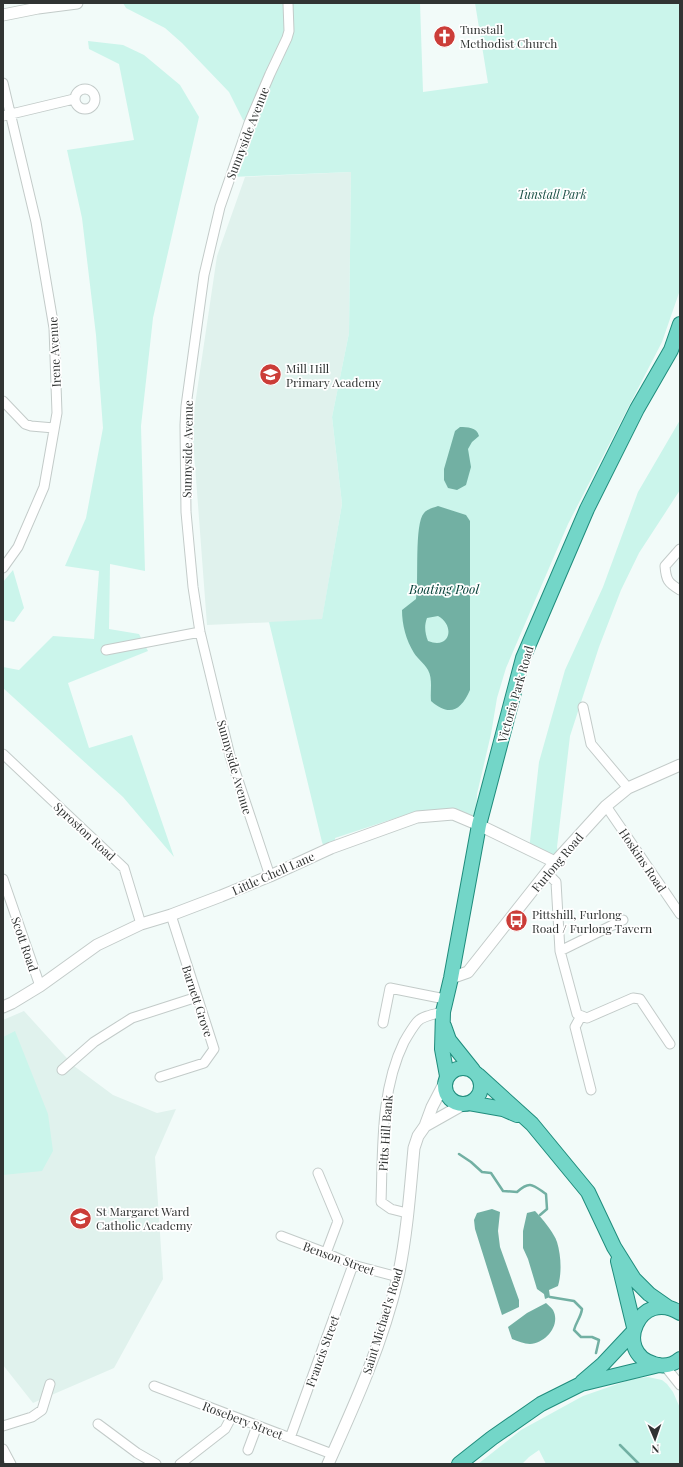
<svg xmlns="http://www.w3.org/2000/svg" width="683" height="1467" viewBox="0 0 683 1467" font-family="'Playfair Display',serif">
<style>
.built{fill:#e0f2ed}
.green{fill:#cbf5eb}
.water{fill:#72b0a3;fill-rule:evenodd}
.lines{fill:none;stroke-linecap:round;stroke-linejoin:round}
.stream{stroke:#72b0a3;stroke-width:2.5}
.minor-casing{stroke:#c3cbc9;stroke-width:11}
.tertiary-casing{stroke:#c3cbc9;stroke-width:13}
.primary-casing{stroke:#1f8c7c;stroke-width:16}
.minor{stroke:#fff;stroke-width:9}
.tertiary{stroke:#fff;stroke-width:11}
.primary{stroke:#73d6c8;stroke-width:14}
.labels{text-anchor:middle;dominant-baseline:central;stroke-width:3.5;stroke-linejoin:round;paint-order:stroke}
.poi-label{font-size:12px;fill:#313433;stroke:#fff;text-anchor:start}
.street-label{font-size:12px;fill:#313433;stroke:#fff}
.park-label{font-size:12px;font-style:italic;fill:#1c5147;stroke:#fff}
.water-label{font-size:13px;font-style:italic;fill:#023e35;stroke:#fff}
</style>
<rect width="100%" height="100%" fill="#f2fbf9"/>
<!-- built -->
<path class="built" d="M351,172L349,333L332,417L342,504L322,620L207,625L192,425L217,256L245,177Z
M24,1011L74,1066L113,1095L157,1113L176,1109L155,1157L163,1279L114,1368L33,1403L3,1365V1020Z"/>
<!-- green -->
<path class="green" d="M123,3H420L423,92L488,83L475,3H680V290L662,342L568,524L506,668L497,698L491,734L477,794L476,816H473L454,810L414,812L335,838L336,846L325,850L322,842L269,622L322,619L342,504L332,417L349,333L351,172L230,177L249,123L243,120L229,92L182,43L165,28L126,8Z
M88,41L123,45L144,55L180,85L199,117L153,318L141,426L145,571L110,564L109,629L139,634L148,651L68,683L89,748L132,735L174,857L123,797L3,688V667L19,670L53,636L94,639L99,571L65,566L86,518L103,428L96,335L82,218L67,150L134,140L119,64L89,49Z
M680,420V490L639,553L621,590L599,647L570,736L557,847L559,858L529,850L539,762L565,670L603,587L638,492Z
M13,570L24,608L14,622L3,620V582Z
M15,1031L48,1114L53,1151L42,1171L3,1175V1037Z
M648,1377L662,1380L667,1384L673,1392L680,1408V1464H546L539,1450L529,1457L522,1464H478L521,1430L583,1396L632,1379Z"/>
<!-- water -->
<path class="water" d="M460,427C467,427 477,427 479,436L472,442L468,449L471,467L466,485L457,490L448,488L444,480V469L455,431Z
M438,506L466,515L470,521V690C461,711 449,717 431,701C430,691 433,679 428,670C424,663 418,659 414,653C406,640 402,625 402,610L416,599C419,581 414,524 424,513C427,509 433,508 438,506ZM438,616C455,625 451,650 428,641C425,633 424,626 427,618Z
M492,1209L500,1212L498,1231L500,1247L519,1300V1307L502,1315L475,1229L474,1220L477,1213Z
M535,1211C541,1217 555,1234 557,1242C561,1255 562,1273 558,1286L549,1290L550,1297L545,1299L544,1294L537,1289L528,1259L523,1248V1231L527,1213Z
M546,1303C548,1305 551,1307 553,1310C561,1325 546,1343 530,1344C524,1344 518,1341 512,1339L508,1327L527,1313Z"/>
<g class="lines">
<!-- stream -->
<path class="stream" d="M459,1154L471,1162L482,1172L491,1173L503,1191L517,1192C530,1180 533,1185 546,1194L547,1209L540,1215
M550,1297L574,1301L582,1309C581,1317 576,1322 574,1330L581,1337H592L599,1340L596,1353
M620,1445L639,1464"/>
<defs>
<path id="minor" d="M3,83L36,222L54,328L57,413L44,487L18,547L3,568
M75 99a10 10 0 1 1 20 0a10 10 0 1 1-20 0Z
M3,116L74,99
M3,401L25,424L31,426L54,428
M680,549L665,566C666,580 668,583 680,590
M106,650L200,632
M583,707L591,744L628,788
M3,754L124,868L141,924
M606,806L680,914
M547,873L556,882L560,951L623,920
M270,876L230,756L200,632L193,587L186,512L185,425L186,406L204,275L220,207L249,123L270,74L287,38L289,31L288,3
M3,879L40,986
M560,951L577,1014L587,1018L633,998L640,999L670,1044
M581,1016L575,1027L591,1090
M383,1023L390,988L445,999
M62,1070L94,1042L132,1018L197,997
M160,1077L204,1063L214,1049L171,915
M318,1173L338,1221L326,1253
M407,1213L391,1209L381,1202C383,1149 380,1091 404,1042C408,1035 412,1028 417,1022C422,1016 435,1014 443,1012
M281,1236L326,1253L353,1265L398,1277
M664,1365L680,1385
M154,1386L332,1454
M98,1424L137,1453L156,1464
M3,1426L32,1417L42,1410L50,1384
M290,1438L353,1265
M3,1449L11,1464
M248,1450L257,1426
M180,1464L225,1429L232,1416"/>
<path id="tertiary" d="M3,15L38,8L77,3
M451,978L468,972L555,862L606,806L628,788L680,765
M3,1007L12,1003L40,986L97,945L141,924L171,915L221,896L270,876L331,848L417,817L453,814L479,825L555,862
M425,1126L464,1104
M328,1464C355,1404 383,1342 398,1277C407,1235 410,1191 414,1148L418,1136L425,1126L432,1107L445,1082"/>
<path id="primary" d="M444,1026L449,1040L473,1070
M445 1086a18 18 0 1 1 36 0a18 18 0 1 1-36 0Z
M478,1075L532,1124L588,1192L614,1247L634,1279L649,1294L669,1308
M447,1076L442,1049L443,1012L451,978L479,825L523,658L587,509L637,409L671,350L680,324
M469,1103L503,1109L517,1115
M618,1261L634,1327
M680,1313C640,1287 612,1352 654,1364C663,1367 673,1365 680,1359
M582,1382L603,1364L633,1332
M459,1464L492,1438L541,1404L581,1384L659,1365"/>
</defs>
<!-- minor casing -->
<use href="#minor" class="minor-casing"/>
<!-- tertiary casing -->
<use href="#tertiary" class="tertiary-casing"/>
<!-- primary casing -->
<use href="#primary" class="primary-casing"/>
<!-- minor -->
<use href="#minor" class="minor"/>
<!-- tertiary -->
<use href="#tertiary" class="tertiary"/>
<!-- primary -->
<use href="#primary" class="primary"/>
</g>
<!-- icons -->
<defs>
<symbol id="church-disc" viewBox="-11 -11 22 22"><circle r="9.5" fill="#cb3d38" stroke="#fff"/><path d="M-1.2-6h2.4v3.5h3.3v2.4h-3.3V6h-2.4V-.1h-3.3v-2.4h3.3Z" fill="#fff"/></symbol>
<symbol id="school-disc" viewBox="-11 -11 22 22"><circle r="9.5" fill="#cb3d38" stroke="#fff"/><path d="M0-5L7-2L0 1L-7-2ZM-4 1L0 2.5L4 1V4Q0 6-4 4Z" fill="#fff"/></symbol>
<symbol id="bus-disc" viewBox="-11 -11 22 22"><circle r="9.5" fill="#cb3d38" stroke="#fff"/><path d="M-5-6H5V4H4V6H2V4H-2V6H-4V4H-5ZM-3.5-4V0h7V-4ZM-3.5 1.2v1.5H-2V1.2ZM2 1.2v1.5H3.5V1.2Z" fill="#fff"/></symbol>
</defs>
<g fill-rule="evenodd">
<use href="#church-disc" x="432" y="24" width="25" height="25"/>
<use href="#school-disc" x="258" y="362" width="25" height="25"/>
<use href="#bus-disc" x="504" y="908" width="25" height="25"/>
<use href="#school-disc" x="68" y="1206" width="25" height="25"/>
</g>
<g class="labels">
<!-- poi labels -->
<g class="poi-label">
<text x="460" y="29">Tunstall<tspan x="460" dy="14">Methodist Church</tspan></text>
<text x="286" y="368">Mill Hill<tspan x="286" dy="14">Primary Academy</tspan></text>
<text x="532" y="914">Pittshill, Furlong<tspan x="532" dy="14">Road / Furlong Tavern</tspan></text>
<text x="96" y="1211">St Margaret Ward<tspan x="96" dy="14">Catholic Academy</tspan></text>
</g>
<!-- street labels -->
<g class="street-label">
<text transform="translate(247 133) rotate(-69)">Sunnyside Avenue</text>
<text transform="translate(54 352) rotate(-93)">Irene Avenue</text>
<text transform="translate(187 449) rotate(-89)">Sunnyside Avenue</text>
<text transform="translate(515 694) rotate(-74)">Victoria Park Road</text>
<text transform="translate(235 767) rotate(74)">Sunnyside Avenue</text>
<text transform="translate(85 831) rotate(43)">Sproston Road</text>
<text transform="translate(643 860) rotate(56)">Hoskins Road</text>
<text transform="translate(557 862) rotate(-50)">Furlong Road</text>
<text transform="translate(273 873) rotate(-24)">Little Chell Lane</text>
<text transform="translate(25 944) rotate(71)">Scott Road</text>
<text transform="translate(198 1001) rotate(72)">Barnett Grove</text>
<text transform="translate(385 1133) rotate(-86)">Pitts Hill Bank</text>
<text transform="translate(339 1258) rotate(20)">Benson Street</text>
<text transform="translate(382 1321) rotate(-73)">Saint Michael's Road</text>
<text transform="translate(322 1351) rotate(-70)">Francis Street</text>
<text transform="translate(243 1420) rotate(21)">Rosebery Street</text>
</g>
<!-- park labels -->
<g class="park-label">
<text x="552" y="194">Tunstall Park</text>
</g>
<!-- water labels -->
<g class="water-label">
<text x="444" y="588">Boating Pool</text>
</g>
</g>
<!-- border -->
<rect width="683" height="1467" fill="none" stroke="#313433" stroke-width="8"/>
<!-- north arrow -->
<g transform="translate(655 1439) rotate(178)" stroke="#ffffff" stroke-width="3" paint-order="stroke">
<path d="M0-3L7 15L0 10L-7 15Z" fill="#313433"/>
<text y="-6" font-size="11" font-weight="bold" text-anchor="middle" fill="#313433">N</text>
</g>
</svg>
